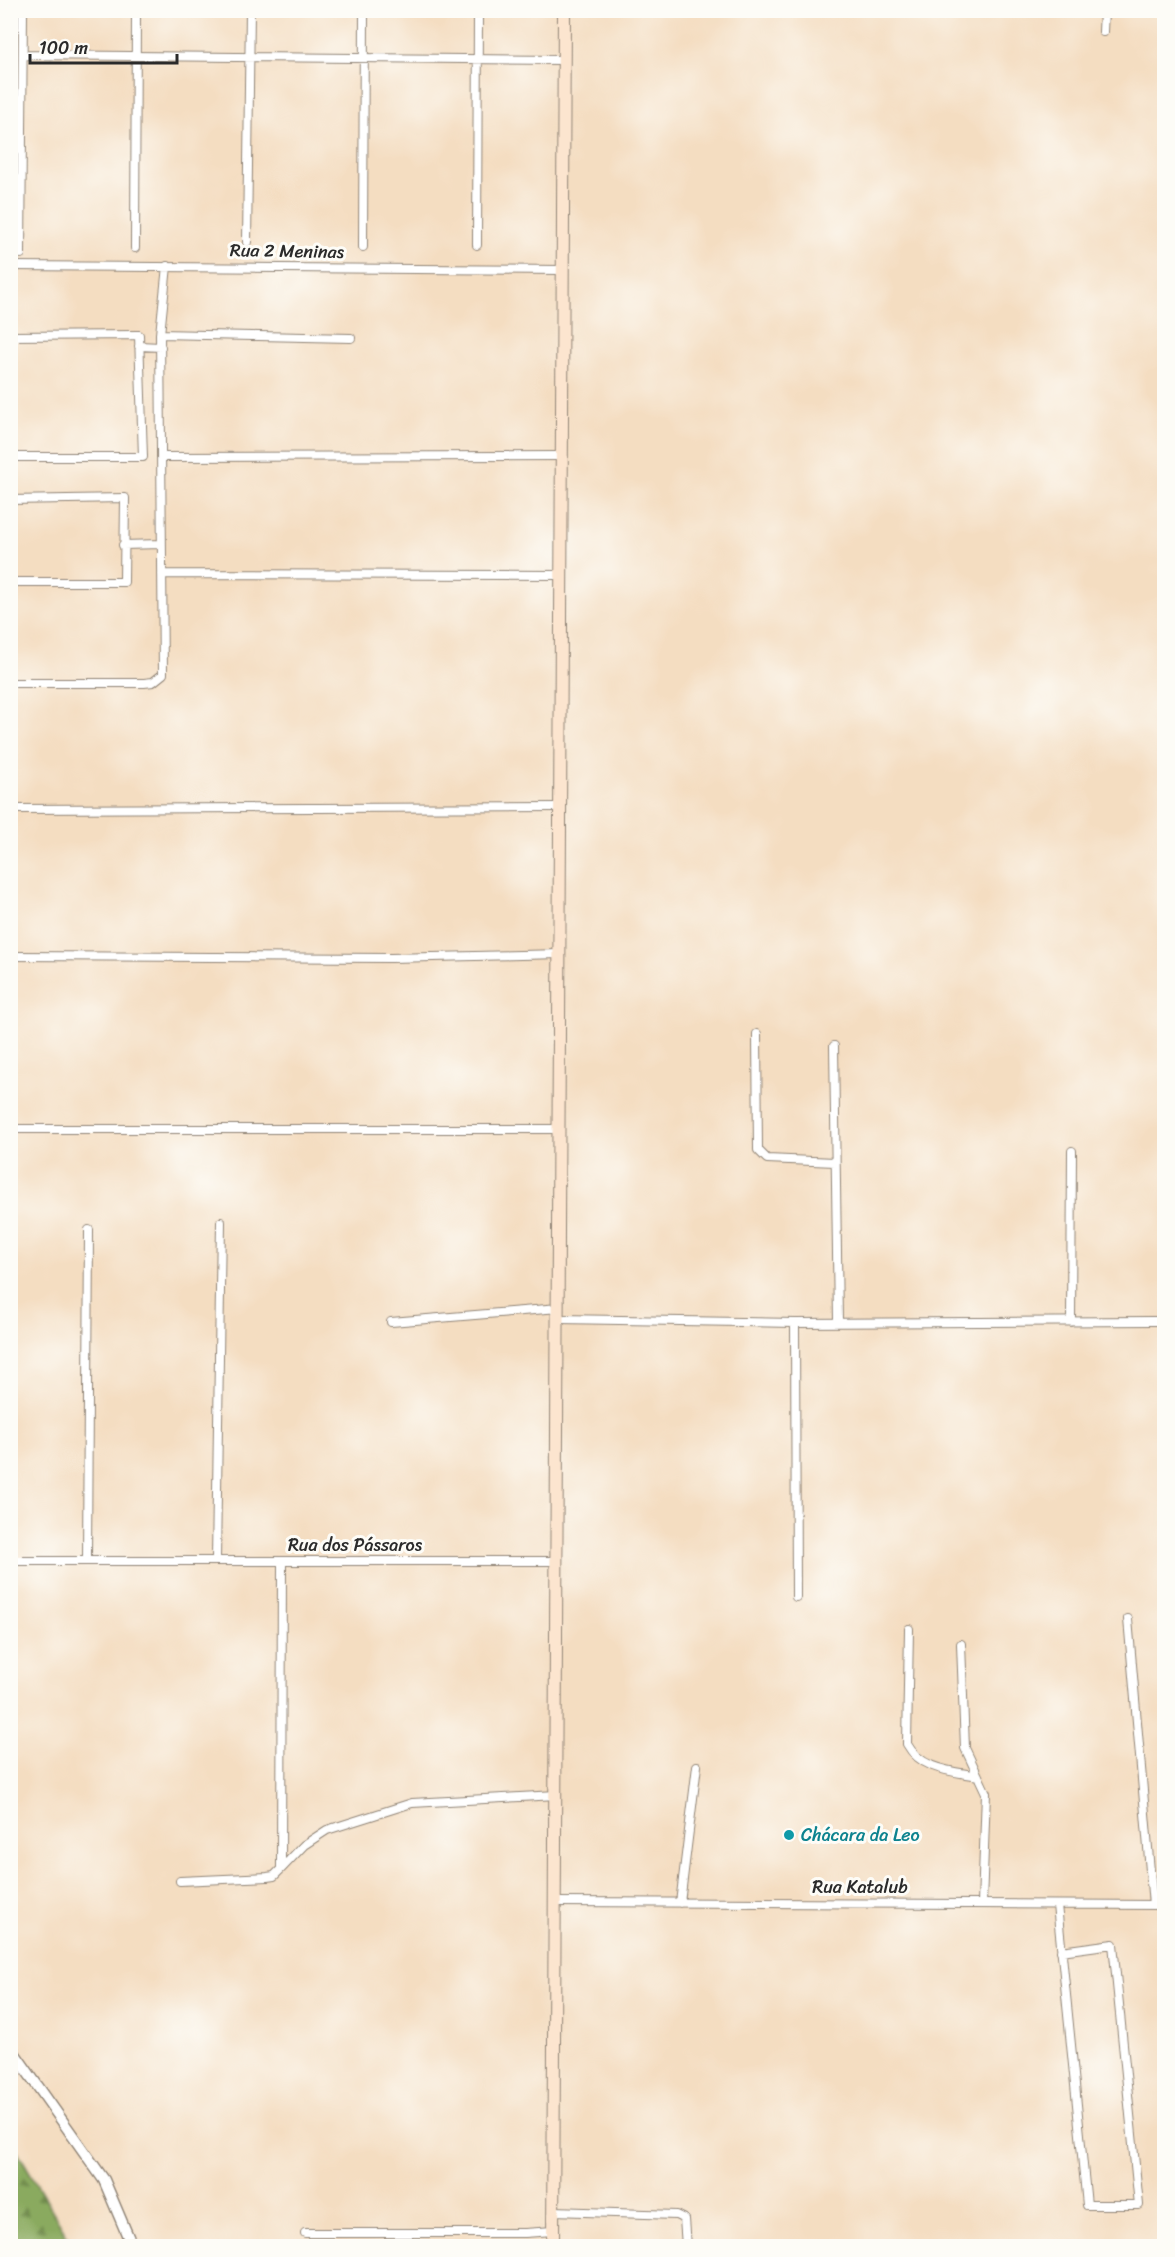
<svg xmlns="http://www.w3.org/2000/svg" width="1175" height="2257" viewBox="0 0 1175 2257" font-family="Sriracha,sans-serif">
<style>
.forest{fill:url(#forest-firs);stroke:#5a6a44;stroke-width:1.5}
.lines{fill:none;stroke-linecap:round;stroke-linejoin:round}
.minor-casing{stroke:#908476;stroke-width:10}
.tertiary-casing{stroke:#908476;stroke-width:13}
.secondary-casing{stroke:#908476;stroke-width:14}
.minor{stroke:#fff;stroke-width:8}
.tertiary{stroke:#fff;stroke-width:10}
.secondary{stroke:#fce5cf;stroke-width:12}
.culture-dot{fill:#0f9aa8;stroke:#fdfcf7;stroke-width:2}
.labels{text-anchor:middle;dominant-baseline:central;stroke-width:6;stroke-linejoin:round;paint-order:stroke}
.street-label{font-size:18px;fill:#2b2b2b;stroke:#fdfcf7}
.culture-label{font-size:18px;fill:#0d838f;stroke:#fdfcf7;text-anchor:start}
</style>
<defs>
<pattern id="forest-firs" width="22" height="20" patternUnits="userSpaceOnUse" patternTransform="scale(1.5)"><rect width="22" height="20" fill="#8aaa5e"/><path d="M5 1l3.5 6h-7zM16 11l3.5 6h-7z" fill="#718b4e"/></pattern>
</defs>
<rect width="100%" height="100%" fill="#fdfcf7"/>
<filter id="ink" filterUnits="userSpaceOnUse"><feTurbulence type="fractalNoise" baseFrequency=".0167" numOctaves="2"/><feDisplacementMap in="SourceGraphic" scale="12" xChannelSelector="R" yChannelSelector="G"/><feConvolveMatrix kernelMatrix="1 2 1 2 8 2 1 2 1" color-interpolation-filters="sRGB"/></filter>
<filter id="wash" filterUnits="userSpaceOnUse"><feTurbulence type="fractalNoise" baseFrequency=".008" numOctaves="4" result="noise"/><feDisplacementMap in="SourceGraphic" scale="24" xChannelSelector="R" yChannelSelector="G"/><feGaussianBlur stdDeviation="1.35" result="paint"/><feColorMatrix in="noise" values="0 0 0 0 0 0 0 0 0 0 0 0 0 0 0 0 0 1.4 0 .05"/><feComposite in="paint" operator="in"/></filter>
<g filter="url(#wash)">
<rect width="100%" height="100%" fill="#f4ddc1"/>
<!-- forest -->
<path class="forest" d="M11,2140L73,2246H11Z"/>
</g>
<g filter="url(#ink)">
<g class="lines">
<defs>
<path id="minor" d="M1103,32L1104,10
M23,55L564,60
M247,242L250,10
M477,245L478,10
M363,247L364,10
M135,248L136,10
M21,254L23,10
M10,266L563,270
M160,334L351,338
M10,336L139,335L143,457H10
M139,346L161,347
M161,457L562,456
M10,500L125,498L124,582H10
M123,545L161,544
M162,574L562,575
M10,683H144L153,682L163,674L160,334L167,266
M10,809L561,807
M10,956L391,958L561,954
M757,1034L758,1150L767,1159L835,1162
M834,1046L838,1321
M10,1129H559
M559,1319L795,1323L1155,1321
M391,1322L559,1308
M1071,1322L1072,1151
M795,1323L796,1597
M216,1560L221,1222
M10,1561H558
M87,1561L89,1230
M1128,1619L1153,1905
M909,1629L907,1744C921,1770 951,1771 978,1776
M961,1644L965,1748L986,1793L982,1904
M281,1869L304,1845L327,1830L412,1803L557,1795
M180,1881L267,1877L274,1876L281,1869L282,1561
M556,1902L1164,1905
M680,1903L697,1766
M1057,1905L1087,2205H1139L1113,1944L1061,1951
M554,2211L676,2215L684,2219L686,2246
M305,2233H525L553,2231"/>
<path id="tertiary" d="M10,2047L104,2180L132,2246"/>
<path id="secondary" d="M553,2246L564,10"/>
</defs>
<!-- minor casing -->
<use href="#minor" class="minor-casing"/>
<!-- tertiary casing -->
<use href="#tertiary" class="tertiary-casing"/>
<!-- secondary casing -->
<use href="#secondary" class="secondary-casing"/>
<!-- minor -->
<use href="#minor" class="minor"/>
<!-- tertiary -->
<use href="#tertiary" class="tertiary"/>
<!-- secondary -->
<use href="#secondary" class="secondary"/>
</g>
</g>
<!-- markers -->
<circle class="culture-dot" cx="789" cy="1835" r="6"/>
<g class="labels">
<!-- street labels -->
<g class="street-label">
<text transform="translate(287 251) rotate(1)">Rua 2 Meninas</text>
<text x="355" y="1545">Rua dos Pássaros</text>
<text x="860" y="1887">Rua Katalub</text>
</g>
<!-- culture labels -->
<g class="culture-label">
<text x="801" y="1835">Chácara da Leo</text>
</g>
</g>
<!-- margin -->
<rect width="1175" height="2257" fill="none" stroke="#fdfcf7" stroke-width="36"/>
<!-- scale -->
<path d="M30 54v9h147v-9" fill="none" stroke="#2b2b2b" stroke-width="3"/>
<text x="39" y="54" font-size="18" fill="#2b2b2b" stroke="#fdfcf7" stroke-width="4.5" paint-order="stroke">100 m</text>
</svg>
